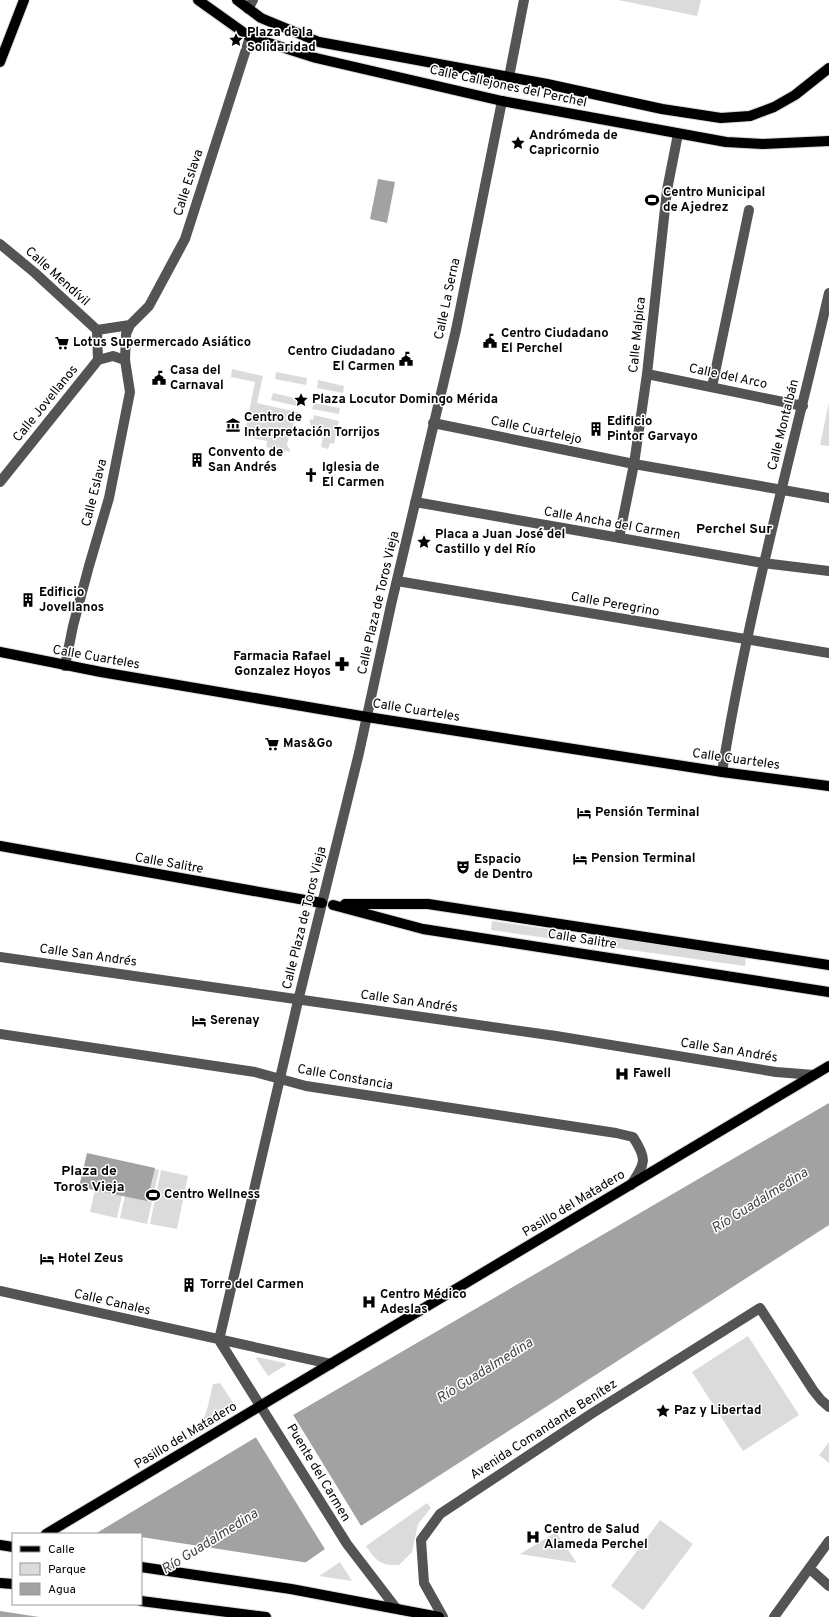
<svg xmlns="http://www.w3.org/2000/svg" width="829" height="1617" viewBox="0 0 829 1617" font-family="Overpass,sans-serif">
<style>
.green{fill:#dbdbdb}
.water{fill:#a2a2a2}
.pier{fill:#fff}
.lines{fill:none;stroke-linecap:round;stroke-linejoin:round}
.major-casing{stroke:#dbdbdb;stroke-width:12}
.minor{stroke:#545454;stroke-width:10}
.major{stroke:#000;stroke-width:10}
.labels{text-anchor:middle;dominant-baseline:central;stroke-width:3;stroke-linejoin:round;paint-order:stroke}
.poi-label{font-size:13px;font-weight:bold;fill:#000;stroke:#fff;text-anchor:start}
.street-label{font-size:13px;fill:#000;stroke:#fff}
.neighbourhood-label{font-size:14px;font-weight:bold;fill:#000;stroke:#fff}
.water-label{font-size:14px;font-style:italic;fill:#434343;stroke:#fff}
</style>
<rect width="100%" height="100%" fill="#fff"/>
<!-- green -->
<path class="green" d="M618,0H701L697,16Z
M232,369L263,376L257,403L301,413L300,417L293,424L295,432L289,436L287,445L291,452L266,447L267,441L244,436L255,382L231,377Z
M276,372L307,378L306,385L275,379Z
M318,380L344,386L343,393L317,388Z
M273,393L303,400L301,407L271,400Z
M829,402V446L820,445Z
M314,403L340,408L339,414L312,409Z
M314,415L339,421L334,444L330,443L328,449L321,447L324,431L312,429L309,419L313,420Z
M492,921L569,932L568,941L491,930Z
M589,935L746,956L745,966L588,944Z
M102,1158L129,1164L117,1218L90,1212Z
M132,1164L159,1170L147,1224L120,1218Z
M161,1170L188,1176L177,1229L150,1224Z
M748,1336L799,1415L743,1451L692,1372Z
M257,1357L285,1363L286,1365L268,1376L256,1358Z
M220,1383L236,1407L220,1421L190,1439L189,1436C207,1425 208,1403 213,1384Z
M829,1442V1463L819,1455Z
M427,1503L431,1508L418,1524L412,1552L399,1565C381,1566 376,1561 366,1546Z
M660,1520L693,1544L643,1610L611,1586Z
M556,1532L577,1563L520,1554Z
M340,1562L352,1581L319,1576Z"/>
<!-- water -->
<path class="water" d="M378,179L395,182L387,223L370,219Z
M829,1103V1225L325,1549L227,1617H0V1592L13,1604H141V1534H95L293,1415Z
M87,1153L155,1168L147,1201L79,1187Z"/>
<!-- pier -->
<path class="pier" d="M292,1413L363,1529L326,1551L255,1436Z
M141,1537L309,1563L231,1617H39L0,1611V1590L13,1582V1604H141Z"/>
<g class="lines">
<defs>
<path id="major" d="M198,0L250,37L316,58L502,101L726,142L763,144L829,141
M237,0L261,18L319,42L547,84L662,109L721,118L750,116L774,107L795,95L829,68
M0,62L24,0
M0,652L101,672L367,717L722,772L829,786
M0,846L322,903
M345,904H428L829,965
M333,905L423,929L829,992
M46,1534L829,1066
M0,1545L13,1547
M141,1567L291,1589L439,1617
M0,1583L13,1584
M141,1601L266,1617"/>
</defs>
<!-- major casing -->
<use href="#major" class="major-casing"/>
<!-- minor -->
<path class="minor" d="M248,9L253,0
M509,77L524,0
M0,244L35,273L97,330
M97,330L130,325
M97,330L98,360
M647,374L803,406
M712,387L749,210
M433,423L634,464L829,498
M0,482L98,360L113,356L125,360
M415,502L763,563L829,571
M619,538L634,464L647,374L667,190L678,134
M397,581L829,653
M65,666L73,626L89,566L109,498L130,392L125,360L126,334L130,325L149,306L185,239L250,37
M722,772C748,611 792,452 829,293
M0,957L556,1036L776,1072L814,1075
M0,1034L255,1072L306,1086L616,1133L633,1137C648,1160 645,1163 631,1185
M0,1291L331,1364
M219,1340L298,1001L359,753L391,605L456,330L502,101
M219,1340L347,1544L396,1608
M810,1569L829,1586
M443,1617L424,1583L421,1540L440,1514L591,1414L760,1308L813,1390L821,1400L829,1407
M774,1617L829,1541"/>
<!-- major -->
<use href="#major" class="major"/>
</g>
<!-- icons -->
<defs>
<symbol id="sight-bare" viewBox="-9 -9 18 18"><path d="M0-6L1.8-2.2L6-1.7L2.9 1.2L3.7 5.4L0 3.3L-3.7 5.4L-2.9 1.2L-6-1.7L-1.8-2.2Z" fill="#000" stroke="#fff" stroke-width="2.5" paint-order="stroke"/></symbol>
<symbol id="stadium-bare" viewBox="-9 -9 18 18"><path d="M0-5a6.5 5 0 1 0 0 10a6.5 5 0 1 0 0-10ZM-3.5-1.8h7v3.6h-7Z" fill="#000" stroke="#fff" stroke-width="2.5" paint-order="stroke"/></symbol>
<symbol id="civic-bare" viewBox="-9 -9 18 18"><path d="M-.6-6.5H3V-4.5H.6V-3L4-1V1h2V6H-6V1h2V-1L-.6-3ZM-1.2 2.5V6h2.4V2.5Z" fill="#000" stroke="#fff" stroke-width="2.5" paint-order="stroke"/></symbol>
<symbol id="supermarket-bare" viewBox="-9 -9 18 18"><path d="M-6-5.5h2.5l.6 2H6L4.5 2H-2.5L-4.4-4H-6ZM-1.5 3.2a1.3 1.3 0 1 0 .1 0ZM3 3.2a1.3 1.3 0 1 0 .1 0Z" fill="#000" stroke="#fff" stroke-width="2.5" paint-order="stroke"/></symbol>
<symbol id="museum-bare" viewBox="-9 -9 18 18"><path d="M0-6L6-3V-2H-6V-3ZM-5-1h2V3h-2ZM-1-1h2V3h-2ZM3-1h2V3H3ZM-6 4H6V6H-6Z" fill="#000" stroke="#fff" stroke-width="2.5" paint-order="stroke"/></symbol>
<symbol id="building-bare" viewBox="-9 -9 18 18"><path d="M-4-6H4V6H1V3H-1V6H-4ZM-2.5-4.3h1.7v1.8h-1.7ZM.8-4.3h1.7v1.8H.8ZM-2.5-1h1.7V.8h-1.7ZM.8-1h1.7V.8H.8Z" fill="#000" stroke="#fff" stroke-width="2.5" paint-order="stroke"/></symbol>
<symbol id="church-bare" viewBox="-9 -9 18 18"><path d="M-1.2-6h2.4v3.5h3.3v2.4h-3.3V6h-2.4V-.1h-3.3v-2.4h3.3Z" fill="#000" stroke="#fff" stroke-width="2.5" paint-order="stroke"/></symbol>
<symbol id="pharmacy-bare" viewBox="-9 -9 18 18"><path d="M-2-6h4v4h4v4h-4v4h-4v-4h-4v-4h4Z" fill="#000" stroke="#fff" stroke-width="2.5" paint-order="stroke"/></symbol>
<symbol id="hotel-bare" viewBox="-9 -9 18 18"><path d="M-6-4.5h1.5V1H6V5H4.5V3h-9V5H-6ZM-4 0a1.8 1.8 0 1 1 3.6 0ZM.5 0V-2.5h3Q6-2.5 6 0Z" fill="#000" stroke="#fff" stroke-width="2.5" paint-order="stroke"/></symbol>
<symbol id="theatre-bare" viewBox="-9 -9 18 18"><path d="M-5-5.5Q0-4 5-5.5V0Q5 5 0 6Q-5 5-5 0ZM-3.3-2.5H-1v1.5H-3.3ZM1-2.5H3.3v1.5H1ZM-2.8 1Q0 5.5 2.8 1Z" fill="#000" stroke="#fff" stroke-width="2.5" paint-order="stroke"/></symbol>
<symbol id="hospital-bare" viewBox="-9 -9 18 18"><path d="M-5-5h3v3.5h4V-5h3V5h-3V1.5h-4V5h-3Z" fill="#000" stroke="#fff" stroke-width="2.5" paint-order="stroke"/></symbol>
</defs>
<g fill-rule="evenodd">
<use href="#sight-bare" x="226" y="30" width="20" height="20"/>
<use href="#sight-bare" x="508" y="133" width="20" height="20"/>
<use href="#stadium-bare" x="642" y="190" width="20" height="20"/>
<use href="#civic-bare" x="480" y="331" width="20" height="20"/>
<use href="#supermarket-bare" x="52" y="333" width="20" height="20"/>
<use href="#civic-bare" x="396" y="349" width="20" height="20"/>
<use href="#civic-bare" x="149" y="368" width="20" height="20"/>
<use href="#sight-bare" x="291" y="390" width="20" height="20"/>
<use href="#museum-bare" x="223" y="415" width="20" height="20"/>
<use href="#building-bare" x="586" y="419" width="20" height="20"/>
<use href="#building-bare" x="187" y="450" width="20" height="20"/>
<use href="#church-bare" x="301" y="465" width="20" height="20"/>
<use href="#sight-bare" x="414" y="532" width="20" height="20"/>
<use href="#building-bare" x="18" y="590" width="20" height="20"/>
<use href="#pharmacy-bare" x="332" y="654" width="20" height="20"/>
<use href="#supermarket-bare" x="262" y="734" width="20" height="20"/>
<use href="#hotel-bare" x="574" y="803" width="20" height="20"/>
<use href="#hotel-bare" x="570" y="849" width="20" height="20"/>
<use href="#theatre-bare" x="453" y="857" width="20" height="20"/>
<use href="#hotel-bare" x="189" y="1011" width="20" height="20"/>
<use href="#hospital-bare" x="612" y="1064" width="20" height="20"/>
<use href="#stadium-bare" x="143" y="1185" width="20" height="20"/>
<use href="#hotel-bare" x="37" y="1249" width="20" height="20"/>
<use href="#building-bare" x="179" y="1275" width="20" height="20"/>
<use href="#hospital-bare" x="359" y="1292" width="20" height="20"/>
<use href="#sight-bare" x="653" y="1401" width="20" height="20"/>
<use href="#hospital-bare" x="523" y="1527" width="20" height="20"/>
</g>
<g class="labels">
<!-- poi labels -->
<g class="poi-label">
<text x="247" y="33">Plaza de la<tspan x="247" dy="15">Solidaridad</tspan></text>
<text x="529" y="136">Andrómeda de<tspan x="529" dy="15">Capricornio</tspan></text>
<text x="663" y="193">Centro Municipal<tspan x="663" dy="15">de Ajedrez</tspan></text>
<text x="501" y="334">Centro Ciudadano<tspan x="501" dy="15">El Perchel</tspan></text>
<text x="73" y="343">Lotus Supermercado Asiático</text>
<text x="395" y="352" text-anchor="end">Centro Ciudadano<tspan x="395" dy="15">El Carmen</tspan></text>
<text x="170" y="371">Casa del<tspan x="170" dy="15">Carnaval</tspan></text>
<text x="312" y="400">Plaza Locutor Domingo Mérida</text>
<text x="244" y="418">Centro de<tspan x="244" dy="15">Interpretación Torrijos</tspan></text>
<text x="607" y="422">Edificio<tspan x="607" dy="15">Pintor Garvayo</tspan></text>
<text x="208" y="453">Convento de<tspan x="208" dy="15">San Andrés</tspan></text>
<text x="322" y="468">Iglesia de<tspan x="322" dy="15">El Carmen</tspan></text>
<text x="435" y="535">Placa a Juan José del<tspan x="435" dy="15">Castillo y del Río</tspan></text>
<text x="39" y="593">Edificio<tspan x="39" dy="15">Jovellanos</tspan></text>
<text x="331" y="657" text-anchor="end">Farmacia Rafael<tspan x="331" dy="15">Gonzalez Hoyos</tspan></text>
<text x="283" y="744">Mas&amp;Go</text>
<text x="595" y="813">Pensión Terminal</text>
<text x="591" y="859">Pension Terminal</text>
<text x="474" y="860">Espacio<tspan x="474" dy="15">de Dentro</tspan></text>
<text x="210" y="1021">Serenay</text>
<text x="633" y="1074">Fawell</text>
<text x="164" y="1195">Centro Wellness</text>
<text x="58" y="1259">Hotel Zeus</text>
<text x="200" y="1285">Torre del Carmen</text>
<text x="380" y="1295">Centro Médico<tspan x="380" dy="15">Adeslas</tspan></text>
<text x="674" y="1411">Paz y Libertad</text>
<text x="544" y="1530">Centro de Salud<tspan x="544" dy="15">Alameda Perchel</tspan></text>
</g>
<!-- street labels -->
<g class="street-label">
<text transform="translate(508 87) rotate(12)">Calle Callejones del Perchel</text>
<text transform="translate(189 183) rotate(-72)">Calle Eslava</text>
<text transform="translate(57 277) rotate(42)">Calle Mendívil</text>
<text transform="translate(448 299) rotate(-78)">Calle La Serna</text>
<text transform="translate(638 335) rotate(-84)">Calle Malpica</text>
<text transform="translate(728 377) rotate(12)">Calle del Arco</text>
<text transform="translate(46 404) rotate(-51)">Calle Jovellanos</text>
<text transform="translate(784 425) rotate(-76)">Calle Montalbán</text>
<text transform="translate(536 431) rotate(12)">Calle Cuartelejo</text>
<text transform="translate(95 493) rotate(-76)">Calle Eslava</text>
<text transform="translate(612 524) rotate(10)">Calle Ancha del Carmen</text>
<text transform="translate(379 603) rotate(-77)">Calle Plaza de Toros Vieja</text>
<text transform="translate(615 605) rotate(10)">Calle Peregrino</text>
<text transform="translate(96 658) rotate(10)">Calle Cuarteles</text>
<text transform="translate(416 711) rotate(9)">Calle Cuarteles</text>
<text transform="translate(736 760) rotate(8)">Calle Cuarteles</text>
<text transform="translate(169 864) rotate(10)">Calle Salitre</text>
<text transform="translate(305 918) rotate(-76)">Calle Plaza de Toros Vieja</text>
<text transform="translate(582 940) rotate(9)">Calle Salitre</text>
<text transform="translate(88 956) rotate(8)">Calle San Andrés</text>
<text transform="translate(409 1002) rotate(8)">Calle San Andrés</text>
<text transform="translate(729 1051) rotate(9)">Calle San Andrés</text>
<text transform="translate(345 1078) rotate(10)">Calle Constancia</text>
<text transform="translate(574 1204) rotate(-31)">Pasillo del Matadero</text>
<text transform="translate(112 1303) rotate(13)">Calle Canales</text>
<text transform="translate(544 1430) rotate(-33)">Avenida Comandante Benítez</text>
<text transform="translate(186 1436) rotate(-31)">Pasillo del Matadero</text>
<text transform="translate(318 1473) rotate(59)">Puente del Carmen</text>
</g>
<!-- neighbourhood labels -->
<g class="neighbourhood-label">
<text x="734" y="529">Perchel Sur</text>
<text x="89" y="1171">Plaza de<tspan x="89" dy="16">Toros Vieja</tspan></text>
</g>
<!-- water labels -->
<g class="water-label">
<text transform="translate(760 1201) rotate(-32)">Río Guadalmedina</text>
<text transform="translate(485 1371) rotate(-32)">Río Guadalmedina</text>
<text transform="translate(210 1542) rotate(-32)">Río Guadalmedina</text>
</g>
</g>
<!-- legend -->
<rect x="12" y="1533" width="130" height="72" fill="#ffffff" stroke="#999999"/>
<rect x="20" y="1546" width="20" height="6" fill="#000000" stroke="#999999"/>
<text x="48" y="1553" font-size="12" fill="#000000">Calle</text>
<rect x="20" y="1563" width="20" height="12" fill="#dbdbdb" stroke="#999999"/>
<text x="48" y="1573" font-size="12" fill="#000000">Parque</text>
<rect x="20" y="1583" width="20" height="12" fill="#a2a2a2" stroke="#999999"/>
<text x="48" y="1593" font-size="12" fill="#000000">Agua</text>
</svg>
